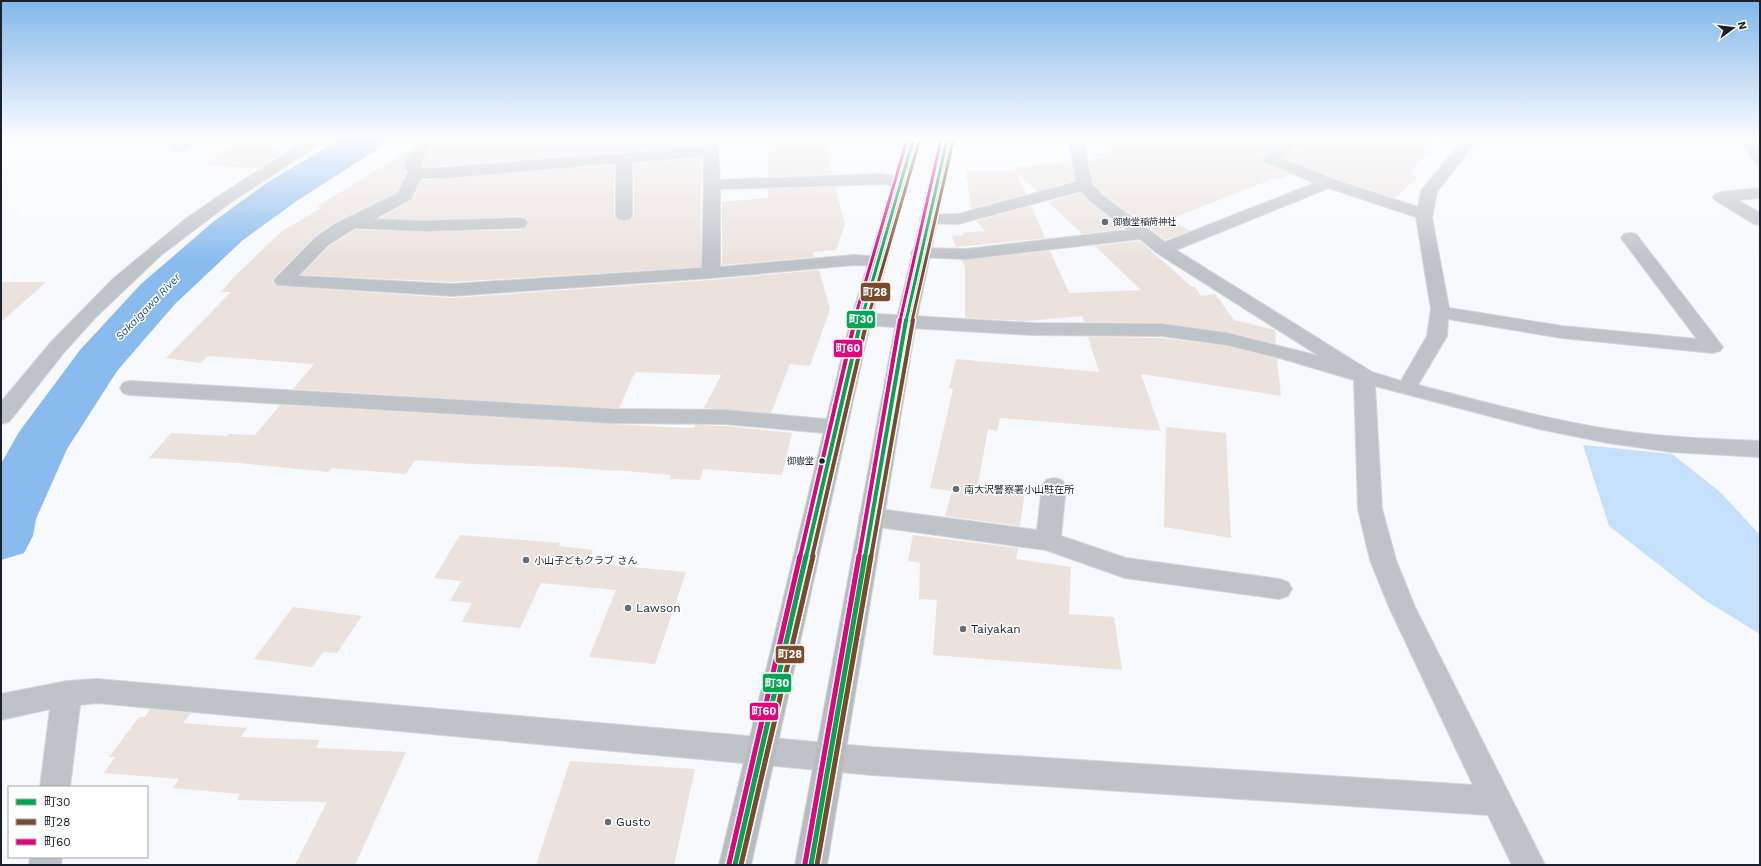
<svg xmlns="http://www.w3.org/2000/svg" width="1761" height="866" viewBox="0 0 1761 866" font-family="'Work Sans','Noto Sans JP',sans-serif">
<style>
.green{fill:#c5e0fd}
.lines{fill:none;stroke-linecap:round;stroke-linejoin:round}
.river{fill:#89bbee;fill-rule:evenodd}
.building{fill:#ebe2dd}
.minor-casing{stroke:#d4d7da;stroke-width:2}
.major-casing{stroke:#d4d7da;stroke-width:2}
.minor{fill:#bfc3c7;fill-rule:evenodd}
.major{fill:#b7bcc0;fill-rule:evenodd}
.bus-1-far2-casing{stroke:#fff;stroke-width:5.5}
.bus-1-far1-casing{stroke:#fff;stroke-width:7}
.bus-1-casing{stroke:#fff;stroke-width:8}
.bus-2-far2-casing{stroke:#fff;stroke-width:5.5}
.bus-2-far1-casing{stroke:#fff;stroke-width:7}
.bus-2-casing{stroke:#fff;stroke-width:8}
.bus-3-far2-casing{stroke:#fff;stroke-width:5.5}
.bus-3-far1-casing{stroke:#fff;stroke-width:7}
.bus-3-casing{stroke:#fff;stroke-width:8}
.bus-1-far2{stroke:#00a651;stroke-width:3}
.bus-1-far1{stroke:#00a651;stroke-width:4}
.bus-1{stroke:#00a651;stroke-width:5}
.bus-2-far2{stroke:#7a4b2a;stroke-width:3}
.bus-2-far1{stroke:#7a4b2a;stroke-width:4}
.bus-2{stroke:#7a4b2a;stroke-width:5}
.bus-3-far2{stroke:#e5007d;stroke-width:3}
.bus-3-far1{stroke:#e5007d;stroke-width:4}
.bus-3{stroke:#e5007d;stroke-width:5}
.poi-dot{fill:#676d75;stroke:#fff;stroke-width:1.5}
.bus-dot{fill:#19222c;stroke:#fff;stroke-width:1.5}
.labels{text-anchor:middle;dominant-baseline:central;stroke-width:3;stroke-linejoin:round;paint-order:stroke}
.far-poi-label{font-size:9px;fill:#19222c;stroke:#fff;text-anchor:start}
.bus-label{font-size:9px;fill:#19222c;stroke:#fff;text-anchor:end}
.poi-label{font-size:10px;fill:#19222c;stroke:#fff;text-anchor:start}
.water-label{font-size:11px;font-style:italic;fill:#225382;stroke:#fff}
.near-poi-label{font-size:12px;fill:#19222c;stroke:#fff;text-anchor:start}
.line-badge{stroke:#fff;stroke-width:1.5}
.badge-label{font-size:11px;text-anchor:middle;font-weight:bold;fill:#fff}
</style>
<rect width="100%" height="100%" fill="#f7f9fc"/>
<!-- green -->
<path class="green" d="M1583,445L1672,454L1720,492L1760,535V634L1703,599L1609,526Z"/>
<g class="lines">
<!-- river -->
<path class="river" d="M339,140H385L379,148L298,200L243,240L175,304L117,371L67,449L36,519L33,536L24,553L1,560V464L19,432L80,350L141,284L213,222L268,182Z"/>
</g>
<!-- building -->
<path class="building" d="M437,140H699L700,146L424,167L423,166V161Z
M769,140H824L832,174L768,177Z
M1141,140H1286L1261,159L1264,163L1291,174L1282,179L1277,177L1171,219L1190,231L1165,240L1103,194L1093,183L1089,161L1094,160L1090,155L1109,153L1101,145Z
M1307,140H1438L1409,174L1418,177L1395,198L1336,179L1284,158Z
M238,142L291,147L258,169L204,165Z
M414,147L405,160L404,168L406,172L397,192L334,223L315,236L276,276L272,281L276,286L452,298L711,280L819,270L830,309L810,366L790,364L771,413L704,408L721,375L635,372L619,408H612L293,389L314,364L208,356L200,363L166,358L231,292H221L234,277L281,232L321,208L316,207Z
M701,158V267L452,282L301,275L329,246L355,230L424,232L519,230L525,228L528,224L526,218L519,216L424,220L380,218L412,200L422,180L446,179L614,165V215L618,220L624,221L630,220L634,215V163Z
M1071,162L1074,181L1037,191L1016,172L1026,194L971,209L966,171H1016L1012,168Z
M835,187L845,224L836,250L813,252L815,257L722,265V202L768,198V189Z
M1080,193L1089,202L1124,229L1082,234L1048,202Z
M1031,206L1045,238L956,247L952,236L963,235L962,233L986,231L976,221Z
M1140,241L1192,287H1195L1201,296L1215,294L1234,320L1275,330L1276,344L1227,332L1162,323L1084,322L1082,316L1027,321L965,318V266L961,260L1050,251L1069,293L1141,290L1095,246Z
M1,282H46L1,322Z
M1088,337L1162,338L1227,346L1277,359L1281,396L1141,374L1161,431L1000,418L997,431L988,429L978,484L1025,491L1020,526L945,516L952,491L930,488L953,389L949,388L956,359L1099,372Z
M280,405L612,424L687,428H694L695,425L725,426L792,433L782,475L703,469L700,480L670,479L671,475L614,470L613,471L566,467L473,464L415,460L406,474L332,468L328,472L239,463L149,458L171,433L227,436L228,434L255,435Z
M1166,427L1226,433L1231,538L1164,527Z
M460,535L560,543L559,546L593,550L588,563L686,572L655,664L589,657L616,590L541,583L520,628L462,622L472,603L450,601L461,581L434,578Z
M913,535L1018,548L1016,559L1071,567L1069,614L1114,617L1122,670L933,655L937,600L919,599L920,563L908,561Z
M293,607L362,616L337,653L323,652L312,667L254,659Z
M150,709L191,713L183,723L247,728L241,737L320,740L316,748L406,752L355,865H295L327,802L237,800L240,794L173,788L179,779L104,773L115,757H109L139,717H145Z
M570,761L695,769L674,865H536Z"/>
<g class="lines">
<defs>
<path id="minor" d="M180,140H198L183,151H173L171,148Z
M307,140H326L231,202L160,256L96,317L66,350L9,422L1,424V402L52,341L114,278L183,221L220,195Z
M421,140H436L422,160L421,167L424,169L703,147V140H717L720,180L880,174L906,178L908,181L906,184L900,186L880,184L720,189V267L854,255L883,257L886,261L883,265L877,266L854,265L711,278L452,296L277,285L274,281L277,277L316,237L335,224L398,193L408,172L405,168L406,160ZM703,156L704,185L702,268L452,284L298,276L328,245L355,228L424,231L519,228L525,227L527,223L525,219L519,218L424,221L374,219L411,199L421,178H446L616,163V215L618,219L624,220L630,219L632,215V162Z
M1069,140H1083L1092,184L1102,195L1165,242L1315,183L1265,162L1262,159L1289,140H1306L1281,158L1335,180L1418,207L1421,191L1462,140H1477L1437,192L1432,218L1449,308L1562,326L1697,339L1621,238L1624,234L1630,233L1636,234L1723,347L1720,351L1713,353L1562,338L1448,319L1447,336L1418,385C1481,401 1544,419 1608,429C1659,437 1709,439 1760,441V457L1671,452L1608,443L1539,429L1375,386L1382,509L1396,560L1415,607L1545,865H1512L1488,815L872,775L97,703L80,705L70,787H40L50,709L1,720V694L67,681L97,679L872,747L1473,785L1389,607L1370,560L1358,509L1354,380L1283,359L1227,345L1162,336L1033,335L861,325L854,323L851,319L854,315L861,313L1033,323L1162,324L1227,333L1319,356L1157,253L1140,239L966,259L914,257L911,253L914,249L920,248L966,249L1128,230L1090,201L1081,191L958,224L922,223L920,219L922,215L958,214L1076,182ZM1329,188L1416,217L1431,309L1427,336L1401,381L1372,372L1176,250Z
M1740,140H1755L1760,148V164L1755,162Z
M1760,188V198L1738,200L1760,213V225L1754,224L1715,200L1713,197L1715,194L1721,192Z
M130,381L612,409L725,410L835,420L843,422L846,427L843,432L835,434L725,424L612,423L130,395L123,393L120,388L123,383Z
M1054,478L1062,480L1066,486L1061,536L1126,558L1279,579L1288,582L1292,589L1288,596L1279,599L1125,578L1046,550L871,526L862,523L859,517L862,511L871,508L1037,530L1042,486L1046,480Z
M30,857H62L61,865H29Z"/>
<path id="major" d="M906,140H920L871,319L751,865H719L851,319Z
M940,140H954L916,322L827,865H795L896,322Z"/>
</defs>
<!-- minor casing -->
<use href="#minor" class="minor-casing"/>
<!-- major casing -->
<use href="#major" class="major-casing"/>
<!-- minor -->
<use href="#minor" class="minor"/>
<!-- major -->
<use href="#major" class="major"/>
<defs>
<path id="bus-1-far2" d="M861,321L913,140
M906,321L947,140"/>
<path id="bus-1-far1" d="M806,557L861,320
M865,557L906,320"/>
<path id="bus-1" d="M735,865L806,556
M811,865L865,556"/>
<path id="bus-2-far2" d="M867,321L919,142
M912,321L953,141"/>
<path id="bus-2-far1" d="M812,557L867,320
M871,557L913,320"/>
<path id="bus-2" d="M741,865L813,556
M817,865L871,556"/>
<path id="bus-3-far2" d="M854,321L907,140
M900,321L941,140"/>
<path id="bus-3-far1" d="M800,557L855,320
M859,557L900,320"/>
<path id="bus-3" d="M729,864L800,556
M805,864L859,556"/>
</defs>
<!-- bus-1-far2 casing -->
<use href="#bus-1-far2" class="bus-1-far2-casing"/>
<!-- bus-1-far1 casing -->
<use href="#bus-1-far1" class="bus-1-far1-casing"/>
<!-- bus-1 casing -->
<use href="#bus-1" class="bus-1-casing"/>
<!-- bus-2-far2 casing -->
<use href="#bus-2-far2" class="bus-2-far2-casing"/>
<!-- bus-2-far1 casing -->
<use href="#bus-2-far1" class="bus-2-far1-casing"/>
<!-- bus-2 casing -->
<use href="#bus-2" class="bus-2-casing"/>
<!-- bus-3-far2 casing -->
<use href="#bus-3-far2" class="bus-3-far2-casing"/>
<!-- bus-3-far1 casing -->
<use href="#bus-3-far1" class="bus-3-far1-casing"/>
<!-- bus-3 casing -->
<use href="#bus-3" class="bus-3-casing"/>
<!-- bus-1-far2 -->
<use href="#bus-1-far2" class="bus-1-far2"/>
<!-- bus-1-far1 -->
<use href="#bus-1-far1" class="bus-1-far1"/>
<!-- bus-1 -->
<use href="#bus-1" class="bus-1"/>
<!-- bus-2-far2 -->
<use href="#bus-2-far2" class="bus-2-far2"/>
<!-- bus-2-far1 -->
<use href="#bus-2-far1" class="bus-2-far1"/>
<!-- bus-2 -->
<use href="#bus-2" class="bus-2"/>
<!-- bus-3-far2 -->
<use href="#bus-3-far2" class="bus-3-far2"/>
<!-- bus-3-far1 -->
<use href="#bus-3-far1" class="bus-3-far1"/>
<!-- bus-3 -->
<use href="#bus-3" class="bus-3"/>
</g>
<!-- sky -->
<linearGradient id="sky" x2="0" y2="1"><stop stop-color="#82b7ea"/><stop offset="0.53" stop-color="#fbfcfe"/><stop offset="1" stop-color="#fbfcfe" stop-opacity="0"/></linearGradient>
<rect width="1761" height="262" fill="url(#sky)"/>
<!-- markers -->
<g class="poi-dot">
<circle cx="1105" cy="222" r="4"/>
<circle cx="956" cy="489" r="4"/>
<circle cx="526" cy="560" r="4"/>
<circle cx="628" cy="608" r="4"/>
<circle cx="963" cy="629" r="4"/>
<circle cx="608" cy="822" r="4"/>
</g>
<circle class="bus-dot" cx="822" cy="461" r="3.5"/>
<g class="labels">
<!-- far-poi labels -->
<g class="far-poi-label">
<text x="1113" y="222">御嶽堂稲荷神社</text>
</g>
<!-- bus labels -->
<g class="bus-label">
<text x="814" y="461">御嶽堂</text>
</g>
<!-- poi labels -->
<g class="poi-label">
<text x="964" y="489">南大沢警察署小山駐在所</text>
<text x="534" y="560">小山子どもクラブ さん</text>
</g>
<!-- water labels -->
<g class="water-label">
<text transform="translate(148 307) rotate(-46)">Sakaigawa River</text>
</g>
<!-- near-poi labels -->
<g class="near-poi-label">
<text x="636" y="608">Lawson</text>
<text x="971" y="629">Taiyakan</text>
<text x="616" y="822">Gusto</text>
</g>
</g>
<g class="line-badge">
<rect x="860" y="282" width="31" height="20" rx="4" fill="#7a4b2a"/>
<rect x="846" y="310" width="30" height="19" rx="4" fill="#00a651"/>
<rect x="833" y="339" width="30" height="19" rx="4" fill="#e5007d"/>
<rect x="775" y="645" width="30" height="19" rx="4" fill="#7a4b2a"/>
<rect x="762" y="673" width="30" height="20" rx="4" fill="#00a651"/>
<rect x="749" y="702" width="30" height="19" rx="4" fill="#e5007d"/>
</g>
<g class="badge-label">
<text x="875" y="296">町28</text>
<text x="861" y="323">町30</text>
<text x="848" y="352">町60</text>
<text x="790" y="658">町28</text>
<text x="777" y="687">町30</text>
<text x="764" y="715">町60</text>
</g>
<!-- border -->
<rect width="1761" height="866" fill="none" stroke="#19222c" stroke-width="4"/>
<!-- legend -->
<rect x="8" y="786" width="140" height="72" fill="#ffffff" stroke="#a3a7ab"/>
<rect x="16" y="799" width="20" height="6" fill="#00a651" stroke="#a3a7ab"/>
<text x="44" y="806" font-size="12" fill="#19222c">町30</text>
<rect x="16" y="819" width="20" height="6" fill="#7a4b2a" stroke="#a3a7ab"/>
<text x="44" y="826" font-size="12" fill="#19222c">町28</text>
<rect x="16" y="839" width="20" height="6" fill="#e5007d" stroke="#a3a7ab"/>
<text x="44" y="846" font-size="12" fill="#19222c">町60</text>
<!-- north arrow -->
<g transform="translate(1733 28) rotate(75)" stroke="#ffffff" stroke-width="3" paint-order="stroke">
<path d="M0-3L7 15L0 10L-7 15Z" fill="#19222c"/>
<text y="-6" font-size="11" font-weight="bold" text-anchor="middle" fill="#19222c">N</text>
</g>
</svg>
